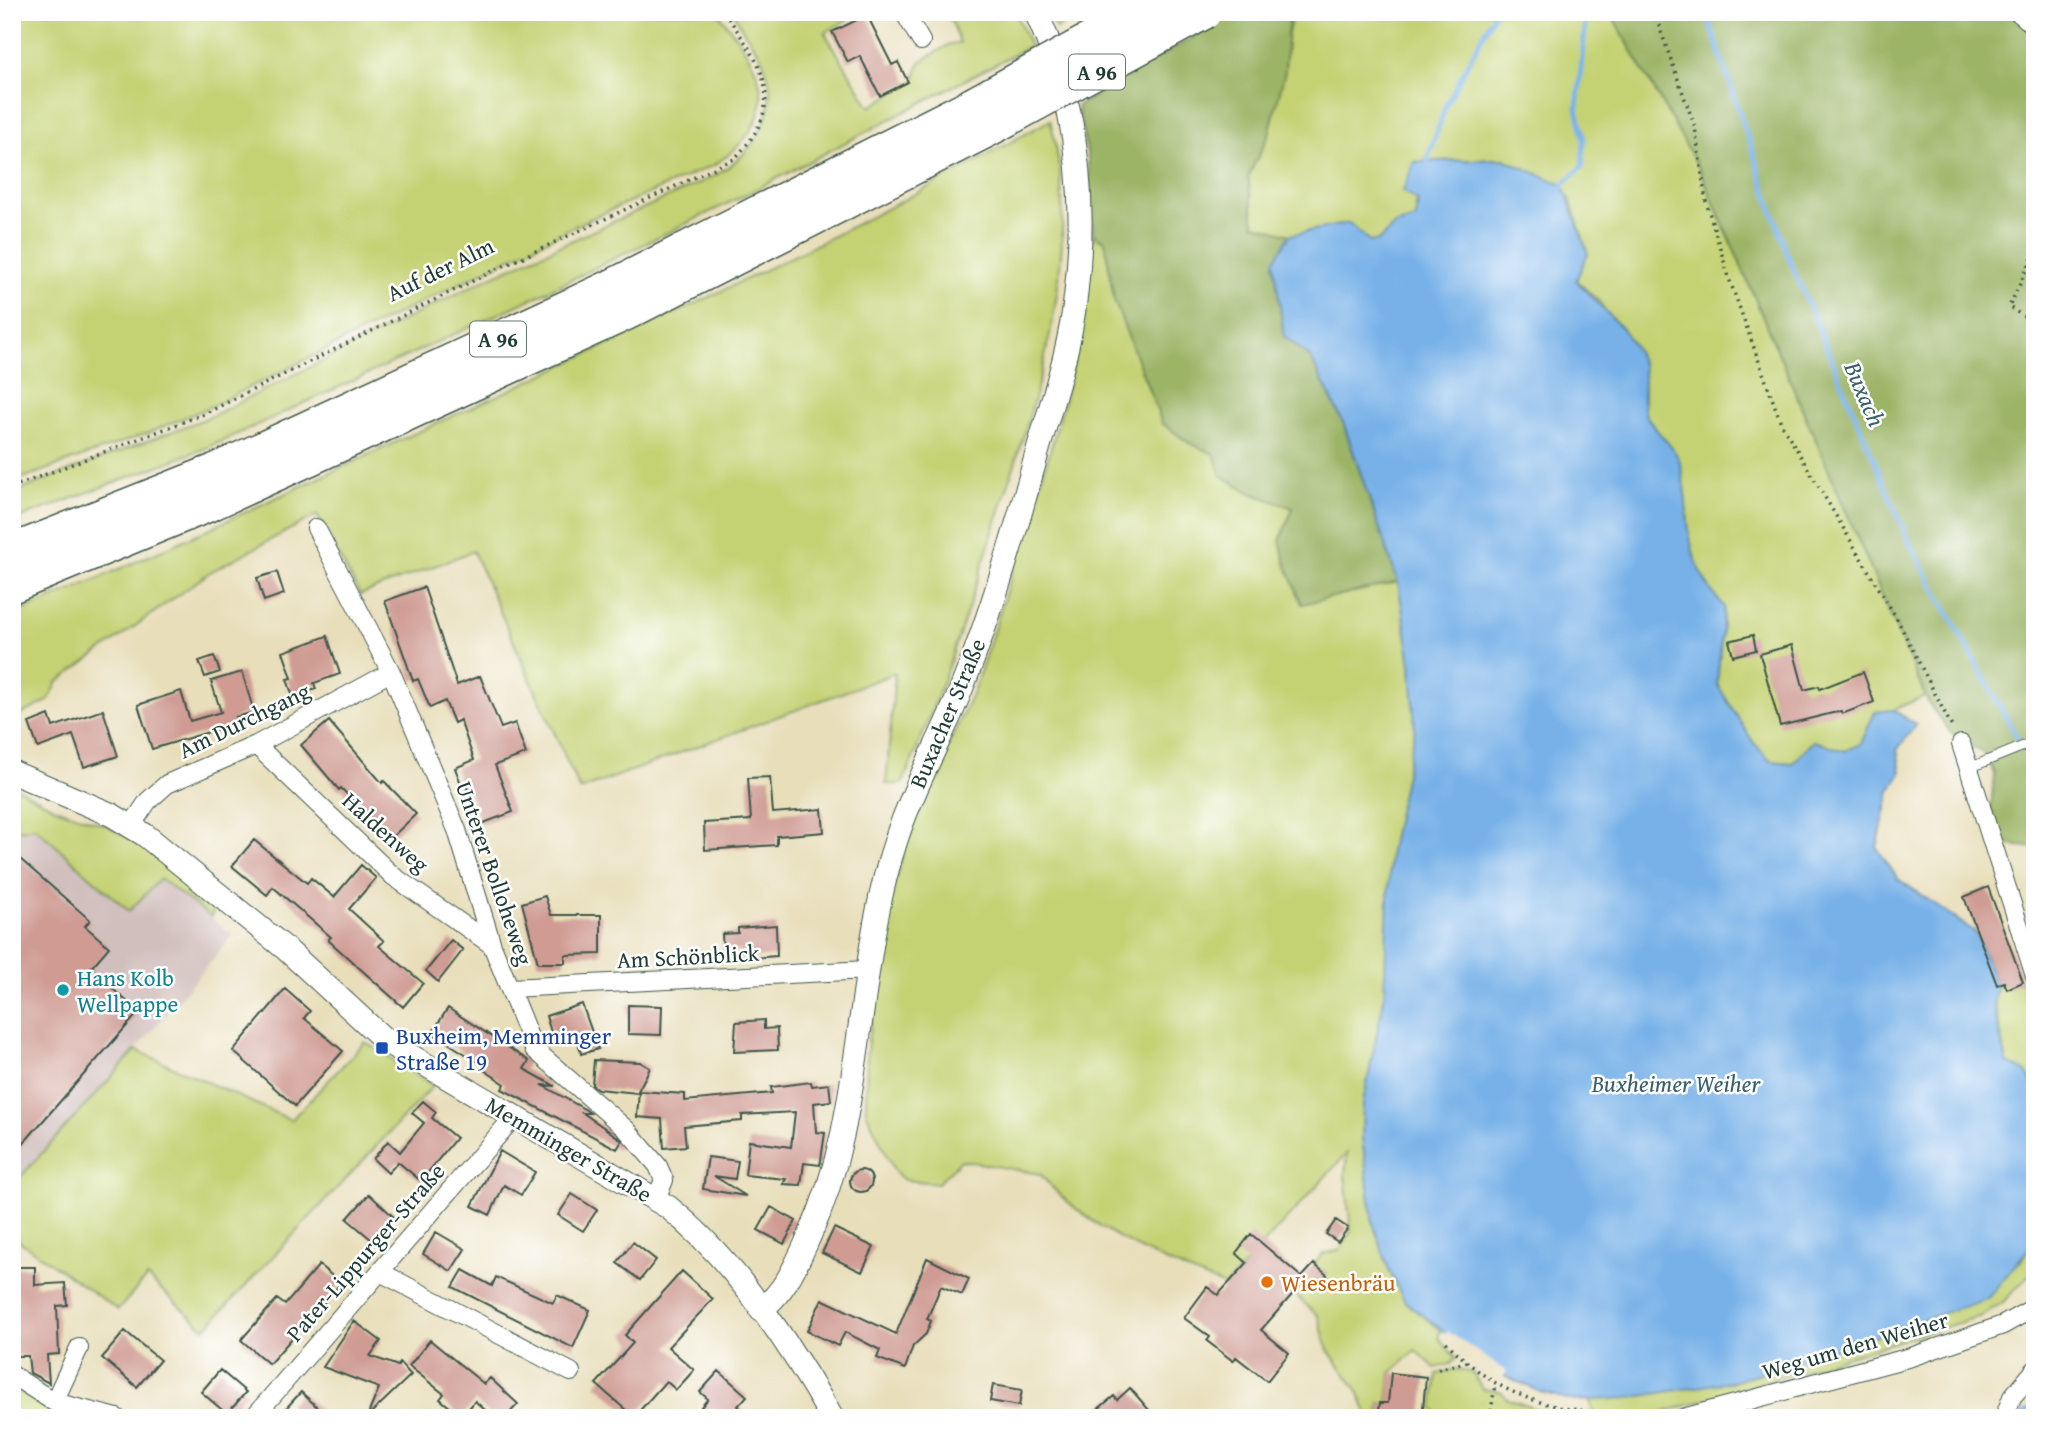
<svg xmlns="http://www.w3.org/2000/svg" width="2047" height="1430" viewBox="0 0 2047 1430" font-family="'Gentium Book Plus',serif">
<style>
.industrial{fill:#d1bfbd}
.green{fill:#c4d273;stroke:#728854;stroke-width:2}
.forest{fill:#9bb465;stroke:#5d784c;stroke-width:2}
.water{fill:#77b1e8;stroke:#4b778e;stroke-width:2}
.pier{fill:#e8deba}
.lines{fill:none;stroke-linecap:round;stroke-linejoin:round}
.stream{stroke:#77b1e8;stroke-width:5}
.building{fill:#cf9b93}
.service-casing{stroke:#3d5548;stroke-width:11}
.minor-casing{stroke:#3d5548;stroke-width:20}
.tertiary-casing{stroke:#3d5548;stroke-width:25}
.motorway-casing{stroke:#3d5548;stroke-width:36}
.path{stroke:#3d5548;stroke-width:3.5;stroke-dasharray:2 5;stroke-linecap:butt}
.service{stroke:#fff;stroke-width:9}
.minor{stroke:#fff;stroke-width:18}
.tertiary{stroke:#fff;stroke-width:23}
.motorway{stroke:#fff;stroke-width:33}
.motorway-bridge-casing{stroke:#3d5548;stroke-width:36;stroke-linecap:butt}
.motorway-bridge{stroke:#fff;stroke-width:33}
.culture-dot{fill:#0f9aa8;stroke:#fff;stroke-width:2.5}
.transit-dot{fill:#1a4fb4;stroke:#fff;stroke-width:2.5}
.food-dot{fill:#e8710a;stroke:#fff;stroke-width:2.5}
.labels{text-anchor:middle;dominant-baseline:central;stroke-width:5;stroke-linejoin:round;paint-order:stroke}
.shield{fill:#fff;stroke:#627771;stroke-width:2}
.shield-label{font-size:21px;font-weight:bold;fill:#1f3d34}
.street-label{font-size:23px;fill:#1f3d34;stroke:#fff}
.culture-label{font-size:23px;fill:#0d838f;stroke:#fff;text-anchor:start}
.transit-label{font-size:23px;fill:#164399;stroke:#fff;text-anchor:start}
.food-label{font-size:23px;fill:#c56008;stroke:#fff;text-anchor:start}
.water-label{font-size:24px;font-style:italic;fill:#39606a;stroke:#fff}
</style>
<rect width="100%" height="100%" fill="#fff"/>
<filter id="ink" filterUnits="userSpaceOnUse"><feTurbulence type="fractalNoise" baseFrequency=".0143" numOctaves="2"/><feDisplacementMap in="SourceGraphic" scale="14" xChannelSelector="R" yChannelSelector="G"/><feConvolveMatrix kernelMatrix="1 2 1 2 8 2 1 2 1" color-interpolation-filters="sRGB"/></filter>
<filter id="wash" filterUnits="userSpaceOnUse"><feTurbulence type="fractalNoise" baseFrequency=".00686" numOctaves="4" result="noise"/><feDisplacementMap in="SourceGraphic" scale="28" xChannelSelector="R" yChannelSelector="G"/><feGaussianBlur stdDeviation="1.57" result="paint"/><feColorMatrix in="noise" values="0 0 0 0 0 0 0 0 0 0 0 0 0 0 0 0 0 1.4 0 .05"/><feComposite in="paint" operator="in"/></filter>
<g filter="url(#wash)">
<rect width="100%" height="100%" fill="#e8deba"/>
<!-- industrial -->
<path class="industrial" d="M12,825L19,830L35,827L129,911L159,879L233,935L136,1050L12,1186Z"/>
<!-- green -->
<path class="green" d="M12,12H717C765,70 787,115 716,164L583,222L212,406L148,433L12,482Z
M734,12H859L825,33L870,107L914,81L920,62L950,44L960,43L951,20L940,12H1015L1030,46L749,193L533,298L211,446L12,521V493L212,416L488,278L704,181C751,159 784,116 764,63C757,45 738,29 734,12Z
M1047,12H1085L1056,29Z
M1289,12H1610L1700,170L1925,696L1893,710L1875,712L1861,744L1845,751L1813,741L1793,763L1770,761L1753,742L1717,684L1724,607L1705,585L1690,550L1679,460L1644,413V371L1599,301L1576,280L1588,254L1570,198L1504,159L1427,161L1414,162L1416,219L1395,225L1378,241L1370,242L1349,223L1290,235L1254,225L1248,177L1269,134L1291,19Z
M1050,120C1087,259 1034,404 992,535C965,619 938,703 902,784H886L895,673L580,790L473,551L360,595L317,515L210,572L58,682L48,701L12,719V615C158,555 300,486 444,420C648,327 855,232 1050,120Z
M1093,235L1105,241L1114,300L1162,423L1189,443L1215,454L1293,508L1280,541L1302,603L1398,582L1411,664L1415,730L1407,780L1384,999L1363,1103L1362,1137L1373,1223L1389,1270L1405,1302L1441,1330L1438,1337L1456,1358L1451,1364L1435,1368L1416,1350L1391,1373L1388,1403H1380L1378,1418H1369L1358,1391L1328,1350L1318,1316L1293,1293L1305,1280L1315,1288L1327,1275L1314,1264L1323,1254L1340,1250L1351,1231L1345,1174L1347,1153L1225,1286C1159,1260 1086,1229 1040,1174L961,1160L938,1183L904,1180L895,1172L866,1112L867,1052L875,985L892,892L911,828L973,692C990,645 1004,598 1019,550C1053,447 1085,344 1093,235Z
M12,785L55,808L105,825L148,849L213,900L214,910L211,917L160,879L129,911L35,827L19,830L12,825Z
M2004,982L2007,988L2023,982L2035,1011V1091L2026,1071L2007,1063L1993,995L1997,985Z
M365,1042L433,1086L205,1329L147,1277L118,1310L12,1236V1186L136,1050L291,1120Z
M2035,1241V1269L2002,1303L1981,1316L1645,1418H1587L1594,1417L1590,1400L1735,1381L1926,1319L2020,1262Z
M1456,1369L1473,1373L1482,1389L1502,1392L1507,1399L1564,1418H1445L1433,1409L1437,1374Z
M12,1386L51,1409L87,1418H14Z"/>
<!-- forest -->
<path class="forest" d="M1236,12H1289L1285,71L1269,134L1248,177L1254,224L1290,235L1274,262L1284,336L1311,358L1343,423L1398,582L1302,604L1286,564L1280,541L1293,508L1253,494L1221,475L1214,454L1189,443L1162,423L1114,300L1105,241L1093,235L1088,157L1077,106Z
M1610,12H2035V848L2001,844L1991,811L1994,774L1987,756L1950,732L1929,704L1700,170Z"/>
<!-- water -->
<path class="water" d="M1504,159L1563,185L1588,254L1576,280C1600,309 1633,330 1643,368C1646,383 1640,402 1646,415C1654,431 1676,447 1680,463C1693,522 1679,556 1724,607L1717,684L1753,742L1770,761L1793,763L1813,741L1845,751L1861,744L1875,712L1893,710L1916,724L1897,750L1901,773L1890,791L1877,848L1898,879L1975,932L1997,985C1988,1008 2002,1039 2007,1063L2026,1071L2035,1091V1241L1987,1299L1735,1381L1628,1398L1575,1401L1540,1392L1505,1376L1405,1302L1389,1270L1373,1223L1362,1137L1363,1103L1384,999L1390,850L1415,730L1411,664L1398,582L1343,422L1311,358L1284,336L1274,261L1290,235L1349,223L1370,242L1378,241L1395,225L1416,219L1418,201L1403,191L1414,162Z"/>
<!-- pier -->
<path class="pier" d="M1447,1331L1507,1372L1502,1378L1443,1336Z"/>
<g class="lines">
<!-- stream -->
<path class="stream" d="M1706,12L1787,254L1908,540L2035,770
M1428,165L1427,161L1446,105L1495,12
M1561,192L1563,185L1582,167L1584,140L1577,108L1585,28L1584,12
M2018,1418L2035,1405"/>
</g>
<g id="blocks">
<!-- building -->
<path class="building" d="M867,15L892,65L898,62L908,82L880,96L860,56L848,62L832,32Z
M277,572L284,594L264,601L257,578Z
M424,587L457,685L480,676L501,728L515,723L526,754L495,765L513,812L481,824L466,785L462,786L455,768L474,760L460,720L454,723L445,701L430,708L418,679L413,681L385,601Z
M1753,635L1756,650L1733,656L1729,641Z
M327,636L340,674L314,683L316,689L293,697L287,679L292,678L283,652Z
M1792,645L1804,690L1819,686L1820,689L1863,672L1874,702L1842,714L1841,711L1780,726L1760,654Z
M214,656L220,672L205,677L199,661Z
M242,672L254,712L236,717L239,727L221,733L219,729L152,749L138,705L181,691L190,721L221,712L211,681Z
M103,710L118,756L84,767L73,735L38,748L29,723L49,715L53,727Z
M329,721L382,783L384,781L416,814L390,839L341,788L339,790L301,745Z
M770,777L773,813L822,809L824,832L777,836V845L705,850L704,823L751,820L748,778Z
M254,840L307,883L311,878L334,897L361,865L376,878L349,909L384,941L379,946L423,983L403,1007L328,940L331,937L273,887L267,895L232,866Z
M12,852L90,920L85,926L109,947L90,969L139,1012L12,1156Z
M1988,887L2023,982L2007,989L2004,982L1997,985L1964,897Z
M545,896L551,915H601V954L565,955V963H538L522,903Z
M776,925L777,956L740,959V951L723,952L722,934L738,933V928Z
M451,940L463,950L438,982L426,971Z
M285,989L310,1011L304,1018L343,1051L295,1106L233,1051Z
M582,1004L598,1049L581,1054L577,1037L555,1045L546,1016Z
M628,1005L662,1006L661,1035L628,1034Z
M448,1008L529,1061L524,1069L555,1086L542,1085L586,1110L590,1113H583L619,1138L622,1141L617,1149L502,1089L505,1084L481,1068L483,1065L432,1033Z
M764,1020V1029L777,1028L778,1050L734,1052L736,1022Z
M594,1060L640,1062L650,1068L637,1093L598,1089L592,1085Z
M811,1082L812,1086L829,1084L831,1101L814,1103L816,1132L825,1133L821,1160L820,1165L804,1163L801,1185L783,1184L786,1179L745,1175L749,1141L791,1147L795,1112L742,1115V1121L684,1126L686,1146L664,1148L662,1119L637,1117L639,1091L685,1094V1101L772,1093L771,1087Z
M423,1101L436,1112L432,1118L456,1138L421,1181L398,1162L388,1173L373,1159L388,1141L400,1152L424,1123L412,1113Z
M500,1151L535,1172L521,1195L504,1185L490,1215L472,1206Z
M708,1157L738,1161L735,1179L714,1176L746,1196L703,1189Z
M850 1181a11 11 0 1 1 22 0a11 11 0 1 1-22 0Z
M369,1194L394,1217L372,1240L347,1219Z
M572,1194L597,1210L583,1231L558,1215Z
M771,1207L796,1221L784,1244L758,1230Z
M1336,1220L1348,1228L1338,1242L1326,1234Z
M834,1228L874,1247L862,1272L822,1253Z
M436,1232L465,1249L451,1271L423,1254Z
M1251,1234L1305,1280L1261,1330L1289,1353L1267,1381L1236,1357L1233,1361L1207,1341L1210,1337L1184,1318L1207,1287L1218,1295L1247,1263L1236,1253Z
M633,1242L656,1260L640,1280L617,1263Z
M927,1258L969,1279L962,1295L941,1286L927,1319L931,1321L926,1334L913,1346L905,1369L877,1358L880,1350L845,1332L838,1346L807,1331L822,1299L896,1334Z
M1314,1264L1327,1275L1315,1289L1302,1277Z
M319,1265L341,1283L269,1364L241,1340L277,1299L285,1305Z
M12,1267H35V1285L65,1283L67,1305L57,1306L59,1354L47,1355L49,1383L30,1373L28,1356H13Z
M463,1270L492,1286L496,1277L553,1303L557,1295L590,1310L573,1348L453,1287Z
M682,1271L713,1299L668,1347L694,1370L676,1390L666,1381L634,1417L596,1384L633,1343L625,1335Z
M354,1321L381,1341L370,1356L398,1366L400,1363L411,1375L367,1417L379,1388L323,1367Z
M125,1331L160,1360L137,1387L102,1358Z
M430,1340L484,1384L490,1378L518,1404L505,1418H494L475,1401L462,1417L440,1399L444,1394L409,1366Z
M220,1370L246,1392L227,1414L201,1392Z
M719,1371L747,1396L738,1406L752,1418H713L701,1407L708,1399L700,1392Z
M1391,1373L1426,1377L1422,1418H1378L1380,1403H1388Z
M993,1385L1022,1390L1019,1406L990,1401Z
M1130,1388L1156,1418H1087L1114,1396L1117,1400Z
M301,1392L329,1418H277Z"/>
</g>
</g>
<g filter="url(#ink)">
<use href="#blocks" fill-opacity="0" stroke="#3d5548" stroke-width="2"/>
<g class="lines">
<defs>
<path id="service" d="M2011,12L2035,32
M1969,768L2031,743"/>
<path id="minor" d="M904,12L921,41
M316,528L391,672L457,830L492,945L534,1049L627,1130L658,1166L664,1180L656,1199
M1961,744L2035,976
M256,745L393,876L492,945
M131,826L148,801L167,784L256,745L391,672
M510,988L868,970
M380,1272L571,1372
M12,1375L54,1402L117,1418
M54,1402L79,1348
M253,1418L513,1118
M1683,1418L1911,1357L2003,1325L2035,1307
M2004,1418L2012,1397L2035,1370"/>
<path id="tertiary" d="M12,772L112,815L145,835L286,949L387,1042L668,1207C733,1259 791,1346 832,1418
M761,1310C786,1290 796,1265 809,1237C843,1162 851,1091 862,1012C870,953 878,893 897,837C914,785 942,738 962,687C993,609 1017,527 1039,446C1054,396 1071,345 1076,293C1087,197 1076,100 1036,12"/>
<path id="motorway" d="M12,551L214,471L608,288L973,104
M12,586L213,503L625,314L988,130"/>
</defs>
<!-- service casing -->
<use href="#service" class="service-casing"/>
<!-- minor casing -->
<use href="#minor" class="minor-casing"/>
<!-- tertiary casing -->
<use href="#tertiary" class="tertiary-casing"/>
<!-- motorway casing -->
<use href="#motorway" class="motorway-casing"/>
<!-- path -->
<path class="path" d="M1654,12L1695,127L1706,202L1730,281L1781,423L1897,619L1953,729
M2035,252L2009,307L2035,324
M12,487L204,414L495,270L734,159C789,103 764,67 724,12
M2031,992L2035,1003
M1446,1342C1483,1379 1508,1395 1559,1407C1578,1411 1595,1410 1613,1418
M1438,1369L1467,1362
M1490,1418L1495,1385"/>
<!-- service -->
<use href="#service" class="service"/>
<!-- minor -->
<use href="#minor" class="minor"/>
<!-- tertiary -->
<use href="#tertiary" class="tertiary"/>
<!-- motorway -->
<use href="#motorway" class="motorway"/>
<defs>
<path id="motorway-bridge" d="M973,104L1140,12
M988,130L1205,12"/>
</defs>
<!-- motorway-bridge casing -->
<use href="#motorway-bridge" class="motorway-bridge-casing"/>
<!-- motorway-bridge -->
<use href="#motorway-bridge" class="motorway-bridge"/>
</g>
</g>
<!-- markers -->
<circle class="culture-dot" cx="63" cy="990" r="7"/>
<rect class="transit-dot" x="375" y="1041" width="14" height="14" rx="3.5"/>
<circle class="food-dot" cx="1267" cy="1282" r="7"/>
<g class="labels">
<!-- shield labels -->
<g class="shield">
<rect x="1069" y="54.5" width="56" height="35" rx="5"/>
<rect x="470" y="321.5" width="56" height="35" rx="5"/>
</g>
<g class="shield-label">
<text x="1097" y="72">A 96</text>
<text x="498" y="339">A 96</text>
</g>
<!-- street labels -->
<g class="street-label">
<text transform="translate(440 269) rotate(-26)">Auf der Alm</text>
<text transform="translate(947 713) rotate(-67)">Buxacher Straße</text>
<text transform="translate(244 720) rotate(-26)">Am Durchgang</text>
<text transform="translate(386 832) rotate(42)">Haldenweg</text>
<text transform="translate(495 873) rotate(71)">Unterer Bolloheweg</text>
<text transform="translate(688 956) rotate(-3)">Am Schönblick</text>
<text transform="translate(569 1149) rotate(30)">Memminger Straße</text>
<text transform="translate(365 1252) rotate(-49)">Pater-Lippurger-Straße</text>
<text transform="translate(1855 1345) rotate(-16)">Weg um den Weiher</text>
</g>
<!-- culture labels -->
<g class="culture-label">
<text x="77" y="977">Hans Kolb<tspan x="77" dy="26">Wellpappe</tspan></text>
</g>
<!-- transit labels -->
<g class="transit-label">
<text x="396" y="1035">Buxheim, Memminger<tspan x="396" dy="26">Straße 19</tspan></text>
</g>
<!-- food labels -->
<g class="food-label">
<text x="1281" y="1282">Wiesenbräu</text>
</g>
<!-- water labels -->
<g class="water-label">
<text transform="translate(1865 394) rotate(67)">Buxach</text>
<text x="1676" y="1083">Buxheimer Weiher</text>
</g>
</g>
<!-- margin -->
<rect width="2047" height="1430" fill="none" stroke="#fff" stroke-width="42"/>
</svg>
